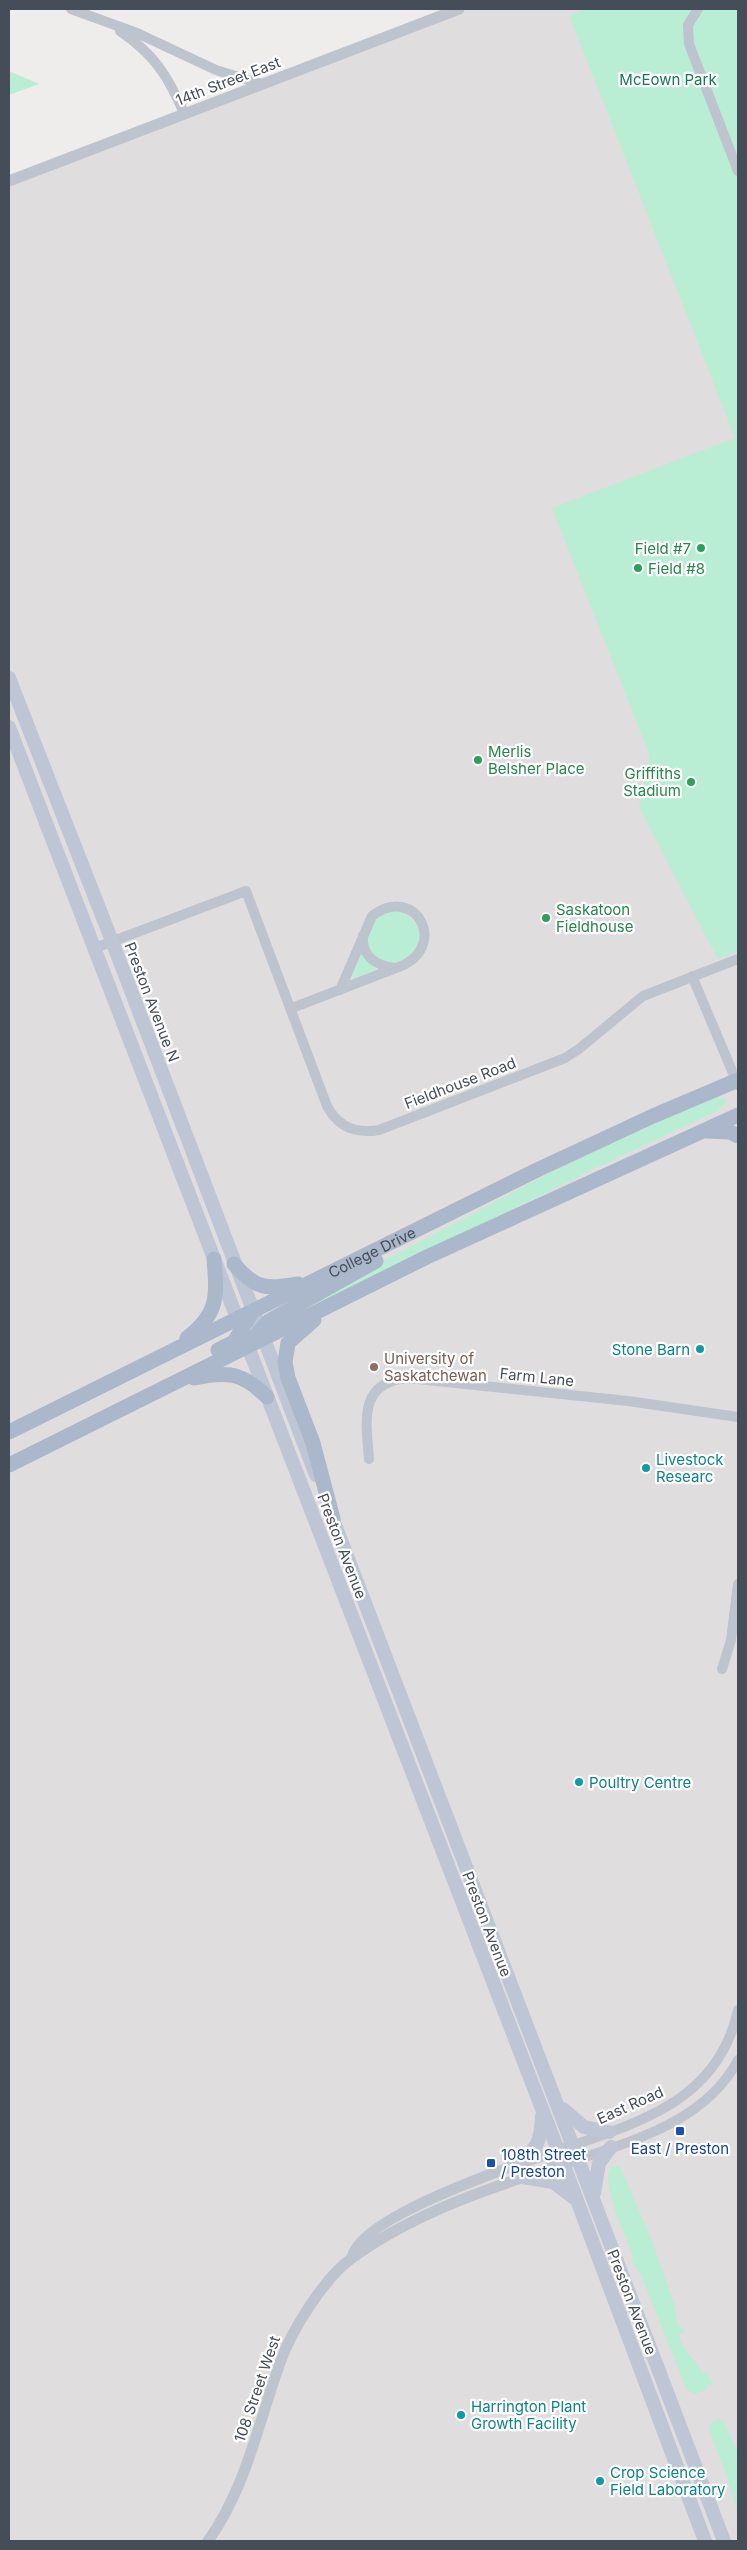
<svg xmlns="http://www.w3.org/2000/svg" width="747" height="2550" viewBox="0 0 747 2550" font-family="Inter,sans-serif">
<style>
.education{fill:#e0ddde}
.green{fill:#b9edd4}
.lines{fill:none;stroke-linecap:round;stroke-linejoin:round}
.minor{stroke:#bdc4ce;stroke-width:10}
.tertiary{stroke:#bdc4ce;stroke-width:11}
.secondary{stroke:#bec6d5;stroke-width:14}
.primary{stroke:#abb7cb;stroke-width:15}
.leisure-dot{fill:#2e9e5b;stroke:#fff;stroke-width:2}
.culture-dot{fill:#0f9aa8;stroke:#fff;stroke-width:2}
.education-dot{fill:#8d6e63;stroke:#fff;stroke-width:2}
.transit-dot{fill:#1a4fb4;stroke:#fff;stroke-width:2}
.labels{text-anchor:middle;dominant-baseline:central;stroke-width:4.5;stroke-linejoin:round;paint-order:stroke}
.park-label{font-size:15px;fill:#187854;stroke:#fff}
.street-label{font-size:15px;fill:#454d59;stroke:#fff}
.leisure-label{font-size:15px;fill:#27864d;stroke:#fff;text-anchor:start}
.culture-label{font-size:15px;fill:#0d838f;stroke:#fff;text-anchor:start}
.education-label{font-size:15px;fill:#785e54;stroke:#fff;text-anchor:start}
.transit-label{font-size:15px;fill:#164399;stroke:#fff}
</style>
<rect width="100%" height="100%" fill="#efecec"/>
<!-- education -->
<path class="education" d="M459,9H738V2541H9V187L184,113Z"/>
<!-- green -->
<path class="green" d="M587,9H738V951L718,959L639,808L650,756L552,508L735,438L569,15Z
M9,71L39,84L9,95Z
M400,911C450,939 389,986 369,949C363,937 374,918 385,913C390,911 396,911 400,911Z
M362,954L376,970L354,978L352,975Z
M712,1098H723L727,1101L717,1111L602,1165L302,1313L279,1316L563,1166Z
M617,2166L620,2167L652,2241L675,2306L677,2324L686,2333L679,2334C681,2350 695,2358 702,2372L708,2374L713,2385L706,2384L707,2389L695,2394L687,2390L643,2280L633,2263L632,2253C625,2235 600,2182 611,2167Z
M719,2419L724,2422L738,2453V2515L728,2479L709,2430L711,2422Z"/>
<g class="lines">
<!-- minor -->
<path class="minor" d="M71,9L137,33L216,70L262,84
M698,9L688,25L689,44L738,171
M120,31C154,54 168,76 184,113
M363,935C361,956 376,966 395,968
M95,948L246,891L327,1106C338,1127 356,1134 379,1130L565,1058L579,1049L643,996L738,959
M692,976L738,1085
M292,1008L396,968C451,950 417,882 372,916L340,990
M369,1459C366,1421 358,1382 408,1378L628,1401L738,1417
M722,1669L731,1640L738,1584
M574,2145C649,2119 719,2096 738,2010
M579,2159C639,2139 707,2119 738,2060"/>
<!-- tertiary -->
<path class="tertiary" d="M9,181L459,9
M352,2258C359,2214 533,2159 574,2145
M208,2541C246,2488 258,2424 280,2363C291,2331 324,2278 352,2258C418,2210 501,2184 579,2159"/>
<!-- secondary -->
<path class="secondary" d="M9,678L112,941L316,1475
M9,727L566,2171L705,2541
M329,1509L724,2541
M563,2109L584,2127L609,2132
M513,2166C536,2150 541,2145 542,2116
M523,2177L553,2182L574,2198
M594,2193L599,2163L611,2147"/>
<!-- primary -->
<g class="primary">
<path d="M706,1131L730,1132L738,1136"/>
<path d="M234,1264C256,1290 266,1289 298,1284"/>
<path d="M314,1320L288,1343L285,1362L288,1378L313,1443L333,1519"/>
<path d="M187,1338C219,1313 217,1296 214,1259"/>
<path d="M251,1340L269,1321L376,1261"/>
<path d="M218,1350L234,1342L252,1312"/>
<path d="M194,1378C227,1371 242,1372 267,1397"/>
<path id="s1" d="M9,1432L537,1170L653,1116L738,1080"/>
<path d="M9,1465L427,1257L738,1115"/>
</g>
</g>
<!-- markers -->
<g class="leisure-dot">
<circle cx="701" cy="548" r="5"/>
<circle cx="638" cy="568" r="5"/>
<circle cx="478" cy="760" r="5"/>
<circle cx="691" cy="782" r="5"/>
<circle cx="546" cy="918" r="5"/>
</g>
<g class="culture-dot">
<circle cx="700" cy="1349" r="5"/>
<circle cx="646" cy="1468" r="5"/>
<circle cx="579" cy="1782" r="5"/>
<circle cx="461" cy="2415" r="5"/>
<circle cx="600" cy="2481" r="5"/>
</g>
<circle class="education-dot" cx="374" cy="1367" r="5"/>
<g class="transit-dot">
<rect x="675" y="2126" width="10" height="10" rx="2.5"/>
<rect x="486" y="2158" width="10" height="10" rx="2.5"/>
</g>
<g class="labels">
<!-- park labels -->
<g class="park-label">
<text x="668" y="79">McEown Park</text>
</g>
<!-- street labels -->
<g class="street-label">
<text transform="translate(228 81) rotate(-21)">14th Street East</text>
<text transform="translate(152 1002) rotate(69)">Preston Avenue N</text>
<text transform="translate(460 1083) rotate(-21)">Fieldhouse Road</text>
<text stroke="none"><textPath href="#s1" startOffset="405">College Drive</textPath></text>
<text transform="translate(537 1377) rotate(6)">Farm Lane</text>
<text transform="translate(342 1546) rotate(69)">Preston Avenue</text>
<text transform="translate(487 1924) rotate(69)">Preston Avenue</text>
<text transform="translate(630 2105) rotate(-24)">East Road</text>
<text transform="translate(632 2302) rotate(69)">Preston Avenue</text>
<text transform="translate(257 2389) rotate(-71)">108 Street West</text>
</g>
<!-- leisure labels -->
<g class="leisure-label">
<text x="691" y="548" text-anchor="end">Field #7</text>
<text x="648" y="568">Field #8</text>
<text x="488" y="751">Merlis<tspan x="488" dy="17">Belsher Place</tspan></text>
<text x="681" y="773" text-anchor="end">Griffiths<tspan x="681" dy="17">Stadium</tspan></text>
<text x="556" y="909">Saskatoon<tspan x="556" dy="17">Fieldhouse</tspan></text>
</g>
<!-- culture labels -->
<g class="culture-label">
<text x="690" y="1349" text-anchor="end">Stone Barn</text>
<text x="656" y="1459">Livestock<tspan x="656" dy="17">Researc</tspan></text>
<text x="589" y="1782">Poultry Centre</text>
<text x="471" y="2406">Harrington Plant<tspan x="471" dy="17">Growth Facility</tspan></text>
<text x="610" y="2472">Crop Science<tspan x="610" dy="17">Field Laboratory</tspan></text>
</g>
<!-- education labels -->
<g class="education-label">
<text x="384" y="1358">University of<tspan x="384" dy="17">Saskatchewan</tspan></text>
</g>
<!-- transit labels -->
<g class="transit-label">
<text x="680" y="2148">East / Preston</text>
<text x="501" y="2154" text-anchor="start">108th Street<tspan x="501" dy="17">/ Preston</tspan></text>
</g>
</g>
<!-- border -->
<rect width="747" height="2550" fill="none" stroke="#454d59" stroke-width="20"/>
</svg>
